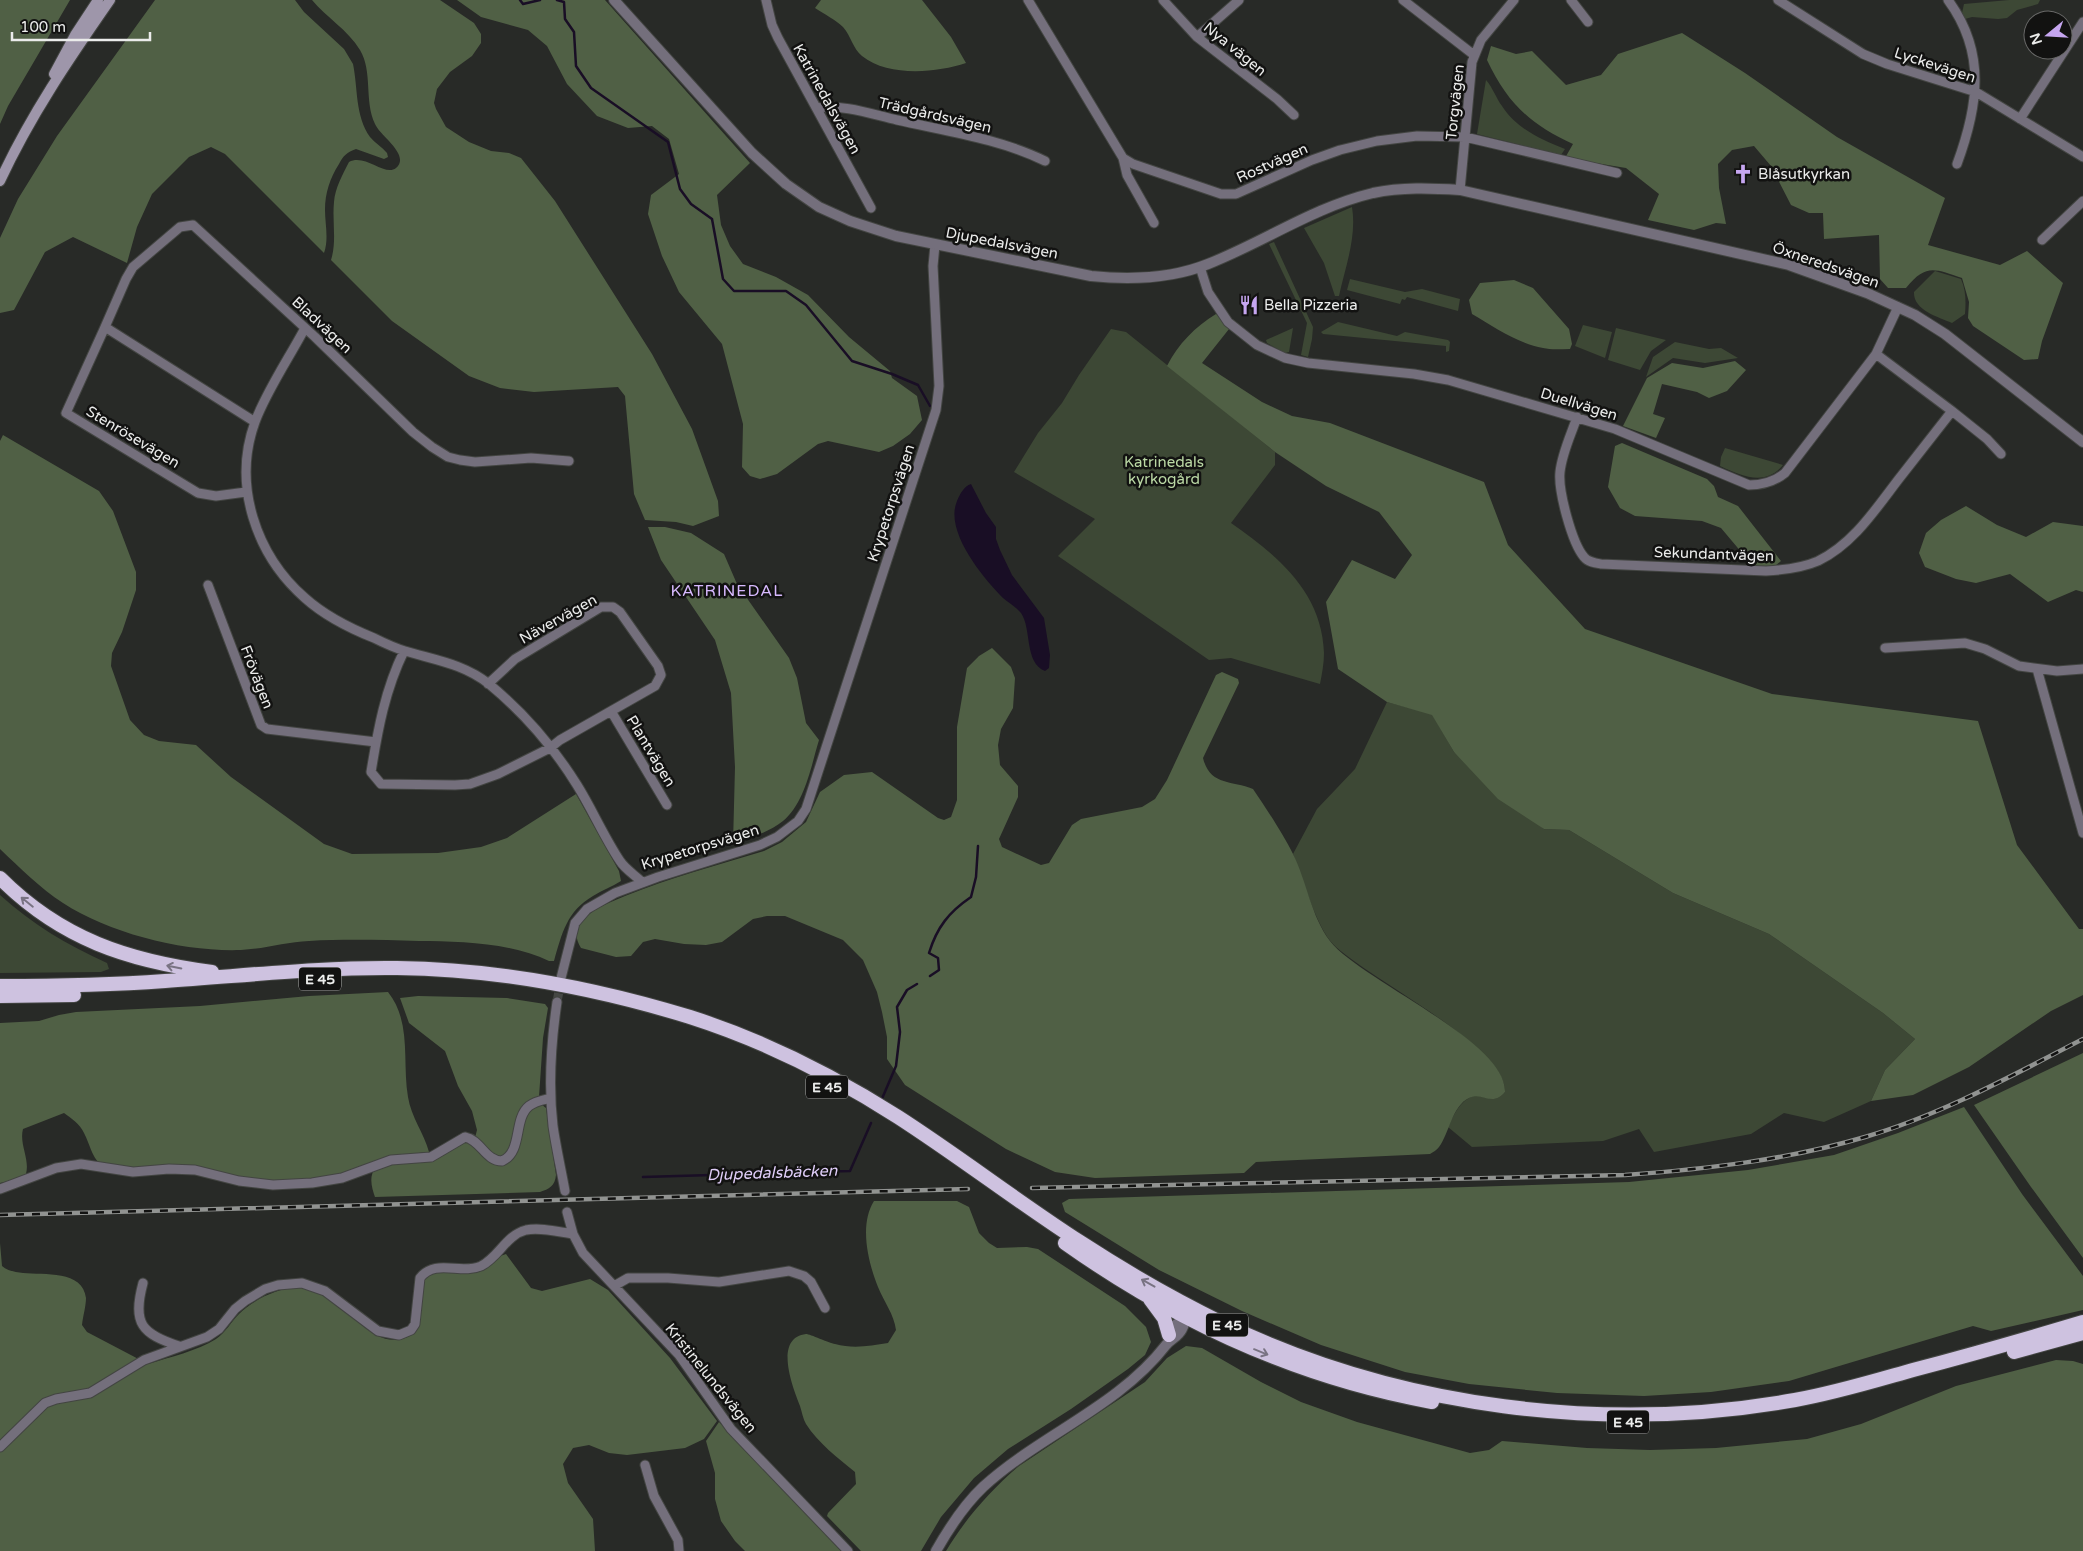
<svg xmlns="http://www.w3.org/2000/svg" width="2083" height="1551" viewBox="0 0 2083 1551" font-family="'Varela Round',sans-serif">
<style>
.green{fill:#3d4835}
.forest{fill:#506045}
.water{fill:#190e25}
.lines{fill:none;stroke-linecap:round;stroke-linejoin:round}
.stream{stroke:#190e25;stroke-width:2.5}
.minor-tunnel{stroke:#454744;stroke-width:9;stroke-dasharray:9 4.5;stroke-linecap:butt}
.minor-casing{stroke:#434542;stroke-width:11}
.tertiary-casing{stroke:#434542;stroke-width:12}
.secondary-casing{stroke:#434542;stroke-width:12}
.trunk-casing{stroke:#434542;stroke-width:16}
.minor{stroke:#746f7c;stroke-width:9}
.tertiary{stroke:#746f7c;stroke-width:10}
.secondary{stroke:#9e96aa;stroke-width:10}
.trunk{stroke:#cec2e0;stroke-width:14}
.rail-casing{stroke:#919391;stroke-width:4.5}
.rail{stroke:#121211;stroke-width:2.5;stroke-dasharray:8;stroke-linecap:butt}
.oneway{stroke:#797383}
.labels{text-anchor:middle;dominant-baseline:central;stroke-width:5;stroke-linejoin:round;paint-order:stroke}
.shield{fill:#121211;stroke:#aaabaa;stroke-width:1}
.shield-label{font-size:14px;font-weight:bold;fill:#ebeceb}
.street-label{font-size:15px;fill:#ebeceb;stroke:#121211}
.poi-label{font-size:15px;fill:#ebeceb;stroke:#121211;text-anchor:start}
.park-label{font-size:15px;fill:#bbd9a5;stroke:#121211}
.neighbourhood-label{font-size:16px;letter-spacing:1px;fill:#d7b9fe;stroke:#121211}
.water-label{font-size:16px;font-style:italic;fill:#dfcdf8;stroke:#121211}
</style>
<rect width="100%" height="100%" fill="#282a27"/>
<!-- green -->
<path class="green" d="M2009,0H2040L2038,4L2017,10L2007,18L1998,19L1972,17L1965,19L1962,13L1964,4Z
M1486,80C1493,88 1496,98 1502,106C1517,129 1540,139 1565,149L1561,155L1477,134Z
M1352,207C1357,237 1345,268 1339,296H1335L1324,263L1304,228Z
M1274,242L1313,327L1312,339L1308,357L1301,355L1307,323L1269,244Z
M1935,271L1961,279C1966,290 1966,302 1965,314L1952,323C1938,317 1913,310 1914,292Z
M1350,279L1405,292L1422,289L1460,299L1458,311L1407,297L1405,300L1402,299L1400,304L1347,290Z
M1338,322L1397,336L1405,332L1448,340L1450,342L1449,351L1446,352V346L1323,334L1321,332Z
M1583,325L1612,332L1605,358L1575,346Z
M1293,328L1289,352L1285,353L1267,343L1266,340Z
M1616,328L1666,340L1651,351L1640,370L1608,360Z
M1111,329L1126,332L1275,452V465L1231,523C1277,555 1322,592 1324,653C1324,663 1322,674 1320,684L1231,658L1209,660L1058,556L1095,519L1014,472L1038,433L1062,403L1079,375Z
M1675,342L1709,349L1721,348L1738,358L1705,363L1673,358L1646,377L1653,357Z
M1725,448L1783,465C1765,487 1742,476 1720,466L1721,457Z
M1387,702L1432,714L1454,752L1544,829L1569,830L1673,893L1769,934L1883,1013L1915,1039L1885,1070L1871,1101L1824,1122L1784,1113L1751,1134L1654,1152L1639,1129L1603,1141L1472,1147L1448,1127C1453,1117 1458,1104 1469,1098C1482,1090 1491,1108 1505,1092C1507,1046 1365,977 1333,944C1317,928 1302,877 1293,854L1317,809L1355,769Z
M0,895C32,924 67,945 107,963L109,969L101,972L0,973Z"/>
<!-- forest -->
<path class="forest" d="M0,0H70L8,106L0,124Z
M155,0H295L304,12L344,49L353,64C358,88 355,116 370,137C375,143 382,147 387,153L388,157L384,159L356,149C347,152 343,156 339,164C330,178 325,193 325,210C325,224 329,239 324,253L225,154L211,147L189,157L152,194L137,227L127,263L73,237L45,252L14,310L0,313V238L18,199L57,136Z
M312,0H440L474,23L481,34V43L472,56L450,72L437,89L434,103L436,109L446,127L469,142L491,151L509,153L521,158L555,201L652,354L692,429L718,501L719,516L693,526L676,522L645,520L634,494L625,396L618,387L534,392L500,388L469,376L392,321L331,260C337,241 332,222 334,202C335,188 343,174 349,162C365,153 385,177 396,168C411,155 380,136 375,124C364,101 373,72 360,50C348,30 326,17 312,0Z
M457,0H605L750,163L717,195L721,225L730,246L743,264L776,277L808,295L849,337L890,371L892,378L917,396L922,420L910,434L893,446L879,452L828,441L818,444L777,474L760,479L750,476L742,467L743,424L722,344L679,292L662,256L648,214L651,195L679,174L669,139L652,126L628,128L597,116L567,84L547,46L528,30L481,17Z
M821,0H922L951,37L966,63C936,73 888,77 862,56C853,49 851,36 843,27C836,20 824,14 815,8Z
M1682,33L1745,73L1837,137L1945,198L1928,245L2000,265L2027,251L2063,283L2042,341L2038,359L2024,360L1973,326L1968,318L1969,302L1962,278C1935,269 1926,263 1906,288H1888L1880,279L1879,235L1824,239L1823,213H1809L1791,205L1771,166L1754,146L1732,150L1718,164L1719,188L1726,224L1716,223L1694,230L1648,220L1659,194L1626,168L1565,158L1573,144C1531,125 1507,103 1487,60L1491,46L1516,54L1532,51L1566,85L1601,75L1618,54Z
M1514,280L1533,288L1569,329L1572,344L1570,349C1561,349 1551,350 1543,348C1517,343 1494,327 1472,314L1469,300L1480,283Z
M1216,314L1233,324L1202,363L1262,402L1292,416L1330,423L1484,482L1508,545L1585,629L1772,694L1978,721L2017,845L2079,929H2083V995L2051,1011L1969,1067L1913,1095L1871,1101L1885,1070L1915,1039L1883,1013L1769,934L1673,893L1569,830L1544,829L1498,799L1454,752L1432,715L1387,702L1338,669L1326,602L1352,560L1395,579L1412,555L1379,512L1326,486L1275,452L1167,366C1178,344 1195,327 1216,314Z
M1735,361L1746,370L1727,391L1709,398L1697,392L1662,384L1653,414L1665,418L1656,438L1623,426L1647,378L1672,363L1703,368Z
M3,435L99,491L113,511L136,572V590L122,632L112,653L111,666L130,720L144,735L159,741L196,745L231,777L324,844L352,854L438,853L481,847L507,838L576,794L619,871L621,881C612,887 602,890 593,896C567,911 562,933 554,961H549C512,943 460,941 419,941C382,940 345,939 309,941C286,942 264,949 241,950C184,952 111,934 63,903C40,888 20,868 0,849V441Z
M1622,443L1707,479L1714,486L1718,497L1738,506L1781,561L1775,566H1753L1721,528L1702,521L1635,516L1620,508L1608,487L1615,446Z
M1966,506L1997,525L2026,537L2053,522L2083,526V592L2076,590L2048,602L2010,574L1976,583L1956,579L1925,567L1919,553L1926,533L1941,520Z
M648,527H665L691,533L724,554L737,584L789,658L797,678L806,723L819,740C811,766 805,803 783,821C769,832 750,838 733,844L735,767L731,693L715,640L661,560Z
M992,648L1011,667L1015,678L1013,708L1001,729L998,745L1000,765L1018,786V797L999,839L1002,847L1041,865L1049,863L1072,825L1081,819L1142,807L1155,799L1167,780L1216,675L1222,672L1238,679L1239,683L1203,758C1210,786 1231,780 1253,789C1266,808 1283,834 1293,854C1307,882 1311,916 1330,941C1360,980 1507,1041 1505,1092C1491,1108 1483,1091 1469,1098C1452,1106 1449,1134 1439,1147C1437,1150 1433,1152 1430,1154L1256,1162L1244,1173L1095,1178L1055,1172L1006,1149L905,1085L887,1059V1037L882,1012L877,992L863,960L843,940L785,916H767L753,919L722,942L706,945L684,944L655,939L643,942L631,956L616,957L581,948C574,937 575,927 585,918C596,907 611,902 625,896C670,878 717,865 764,851L782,842L806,822L820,792L844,775L872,772L938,818L944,820L951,817L957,800V727L967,668L979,656Z
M388,992C412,1022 402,1062 408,1097C411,1117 424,1133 429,1152L389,1156L340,1174L312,1179L274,1181L101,1165C91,1156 90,1144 84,1133C80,1124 71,1118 64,1113L23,1129C19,1144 30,1159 26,1174L13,1180L0,1183V1023L39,1021L59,1015L76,1012L200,1006L309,996Z
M418,996L507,998L545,1004L548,1008L543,1038L539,1097L527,1104L507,1153L497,1158L475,1138L477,1130L472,1111L458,1086L445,1051L409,1023L400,998Z
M2083,1053V1258L2031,1187L1974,1105Z
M541,1104L546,1108L556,1175C555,1186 549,1189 540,1192L375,1197C372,1189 368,1175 376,1168C381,1164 389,1164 395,1163C420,1159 442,1149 465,1140L504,1163L526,1114L530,1108Z
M1964,1107L2022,1194L2083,1276V1310L1991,1331L1973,1326L1789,1381L1711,1392L1644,1396L1557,1393L1469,1384L1405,1372L1321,1345L1242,1311L1159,1270L1065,1212L1062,1203L1069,1199L1629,1182L1748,1170L1834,1155L1898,1133Z
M874,1201H957L969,1207L979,1233L989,1243L997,1248L1027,1247L1038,1249L1125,1306L1146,1327L1151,1342L1145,1355L1128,1369L1071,1409L1008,1449L974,1478L941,1517L921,1551H861L827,1516L828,1513L856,1484L855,1472C838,1458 818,1443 806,1424C803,1419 802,1412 800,1406C793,1388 773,1338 806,1334C810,1334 829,1343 835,1344C853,1349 870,1346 888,1343L896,1330C894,1314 884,1302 878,1287C868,1262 859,1225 874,1201Z
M0,1243L2,1266C7,1271 16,1272 23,1273C44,1275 83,1270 86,1298C86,1306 83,1316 82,1325L87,1332L148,1364C170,1357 197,1351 216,1339C226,1332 231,1322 239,1314C254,1299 281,1286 302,1288C313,1290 325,1295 334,1301C354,1315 374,1345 401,1339C410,1337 415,1334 419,1326L424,1280C436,1264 460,1277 476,1272C489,1269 496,1256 506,1254L531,1288L542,1291L590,1279L608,1290L670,1358L717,1421L704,1439L685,1448L627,1455L609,1453L589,1445L573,1448L563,1464L568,1483L593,1519L595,1551H0Z
M1186,1346L1202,1348L1261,1382L1301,1402L1357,1422L1470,1453L1489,1450L1502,1441L1587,1448L1650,1450L1716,1448L1807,1439L1861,1424L1956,1386L2056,1360L2073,1361L2083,1364V1551H946C966,1518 990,1491 1019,1466L1145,1382L1167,1358Z
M719,1422L841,1551H745L735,1541L721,1521L715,1499V1473L706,1441Z"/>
<!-- water -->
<path class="water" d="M971,484L986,513L996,527V539L1000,550L1012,575L1044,618L1050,655L1049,668L1045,671C1024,663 1032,629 1021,613C1016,607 1009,603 1003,598C983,578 944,531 957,501C960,494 964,486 971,484Z"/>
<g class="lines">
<!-- stream -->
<path class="stream" d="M520,0L523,4L540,0
M557,0L564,2L565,19L574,32L576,66L591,88L668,142L680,189L691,204L712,219L723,279L734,291H786L806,305L852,361L892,374L918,385L930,406
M930,976L939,970L938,958L929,953C937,927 949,912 971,897L976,877L978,846
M881,1101L896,1066L900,1032L897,1007L907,990L917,984
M643,1177L850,1171L871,1123"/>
<!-- minor-tunnel -->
<path class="minor-tunnel" d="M557,1002L561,980"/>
<defs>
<path id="minor" d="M766,0L772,25L778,38L871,208
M1028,0L1123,158L1133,164L1221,194H1236L1312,160L1340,150L1377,141L1417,136L1465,137L1617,173
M1163,0L1197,37L1277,99L1294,115
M1403,0L1474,55
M1571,0L1588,22
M1778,0L1863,54L1887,64L1976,92L2083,157
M1948,0C1987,53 1978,107 1957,164
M1197,37L1239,0
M817,108C843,104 871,114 897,120C945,131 1001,139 1045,161
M2020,119L2083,22
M1123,158L1127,175L1154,223
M1460,190L1472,62L1481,40L1514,0
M2042,240L2083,201
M1200,267L1208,292L1228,322L1257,345L1285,358L1308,363L1414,374L1448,380L1615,429L1749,485C1763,485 1774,482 1785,473L1876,354L1898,307
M105,327L126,279L133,267L180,227L193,225L315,337L413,432L432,447L448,457L460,460L475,462L531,458L569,461
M305,328C289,358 266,392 255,422C232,485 256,555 305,598C325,616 349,628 374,638C384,643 395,648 405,651C435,660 464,664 489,684C523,712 554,748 577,785C592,809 604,837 620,861C625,869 635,875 642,882
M1876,354L1952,411L1987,439L2001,454
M1577,417C1571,435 1562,453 1560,472C1558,491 1572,543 1584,557C1588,562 1595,563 1601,564L1766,571C1784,570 1802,568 1818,561C1853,544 1875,510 1898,480C1916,457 1934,434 1952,411
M246,492L216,496L198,493L66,413L105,327L255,422
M208,585L261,725L267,729L376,742
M1885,648L1965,643L1985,649L2019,666L2057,671L2083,669
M404,651C385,690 378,729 371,772L381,784L455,785L470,784L498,774L550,748L560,740L655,686L661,675L658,666L620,612L613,607H601L515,659L488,684
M2037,669L2083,833
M611,711L667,805
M561,978L575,923L587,909L615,893L658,877L760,845L777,837L798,821L806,809L936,410L939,386L933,266L935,245
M557,1002C551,1043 548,1084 553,1126C556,1147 561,1169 565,1191
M0,1189L56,1168L81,1164L133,1172L169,1169L195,1170L239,1181L273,1185L312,1183L342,1178L391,1160L431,1157L465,1137C481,1140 485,1161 502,1161C523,1152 513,1119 529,1106C535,1101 543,1100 551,1098
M567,1212L573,1234L583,1253L679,1355L731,1429L848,1551
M143,1283C132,1324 142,1334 179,1346
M614,1286L628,1278H668L719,1282L789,1271L804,1276L811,1282L825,1308
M0,1447L45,1403L56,1399L90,1393L144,1360L207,1337L219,1329L235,1309L245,1301L265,1289L278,1285L302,1283L325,1291L378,1331L399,1335L411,1330L415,1324L420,1278C435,1258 461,1275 481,1266C499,1257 506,1235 526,1230C541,1227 559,1232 573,1234
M645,1465L654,1496L678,1540L679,1551"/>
<path id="tertiary" d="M614,0L752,153L786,184L819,207L850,221L896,236L1091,276C1130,280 1171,279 1208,264C1264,242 1314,207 1373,193C1402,187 1430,188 1460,190L1789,265L1867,293L1915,315L1945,334L2083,442
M1169,1339L1174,1326L1186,1317
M936,1551C949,1528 964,1505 983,1487C1040,1435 1118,1407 1166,1345C1171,1339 1178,1337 1182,1329C1185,1324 1185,1317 1188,1312"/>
<path id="secondary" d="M54,74L75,35L98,0
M0,181C30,116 69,59 110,0"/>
<path id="trunk" d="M0,878C61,939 128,961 212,972
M0,986C55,986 110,985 165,981C242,976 320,967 397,968C497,969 595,988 690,1017C762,1040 834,1076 898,1117C960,1157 1018,1202 1080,1242C1126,1272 1175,1300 1224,1324C1399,1408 1605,1434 1795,1400C1835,1393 1874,1381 1913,1370C1970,1355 2026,1339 2083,1322
M0,996L74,995
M1065,1243C1175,1321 1299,1378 1432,1402
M1150,1299L1164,1318L1169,1335
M2014,1352L2083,1333"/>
</defs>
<!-- minor casing -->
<use href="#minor" class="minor-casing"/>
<!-- tertiary casing -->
<use href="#tertiary" class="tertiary-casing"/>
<!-- secondary casing -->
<use href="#secondary" class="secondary-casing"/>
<!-- trunk casing -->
<use href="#trunk" class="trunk-casing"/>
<!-- minor -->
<use href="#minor" class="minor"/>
<!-- tertiary -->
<use href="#tertiary" class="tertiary"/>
<!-- secondary -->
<use href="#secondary" class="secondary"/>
<!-- trunk -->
<use href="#trunk" class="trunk"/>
<defs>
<path id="rail" d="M1032,1188L1625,1175C1707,1169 1787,1160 1865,1137C1941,1115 2013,1075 2083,1039
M0,1215L968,1189"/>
</defs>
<!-- rail casing -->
<use href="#rail" class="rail-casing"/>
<!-- rail -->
<use href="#rail" class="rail"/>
</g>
<!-- one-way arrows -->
<defs><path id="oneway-shaft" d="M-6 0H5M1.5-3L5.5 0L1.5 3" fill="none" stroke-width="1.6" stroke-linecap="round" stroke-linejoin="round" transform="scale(1.25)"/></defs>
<g class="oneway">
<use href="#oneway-shaft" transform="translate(27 902) rotate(-141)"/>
<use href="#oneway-shaft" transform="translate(174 967) rotate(-169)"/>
<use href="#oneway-shaft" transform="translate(1148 1283) rotate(-151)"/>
<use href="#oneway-shaft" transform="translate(1261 1352) rotate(22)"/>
</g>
<!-- icons -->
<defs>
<symbol id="church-bare" viewBox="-9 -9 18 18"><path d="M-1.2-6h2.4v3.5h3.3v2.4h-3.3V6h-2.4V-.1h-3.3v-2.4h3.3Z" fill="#c6a6f0" stroke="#121211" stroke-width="2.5" paint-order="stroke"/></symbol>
<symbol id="restaurant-bare" viewBox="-9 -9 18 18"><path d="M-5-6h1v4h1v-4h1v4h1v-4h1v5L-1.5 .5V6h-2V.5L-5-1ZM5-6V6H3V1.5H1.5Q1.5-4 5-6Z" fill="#c6a6f0" stroke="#121211" stroke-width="2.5" paint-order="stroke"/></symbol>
</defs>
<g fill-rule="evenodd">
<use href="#church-bare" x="1729" y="160" width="28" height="28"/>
<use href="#restaurant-bare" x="1235" y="291" width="28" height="28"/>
</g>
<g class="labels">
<!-- shield labels -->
<g class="shield">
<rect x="299" y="967.5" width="42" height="23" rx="4"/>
<rect x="806" y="1075.5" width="42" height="23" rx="4"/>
<rect x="1206" y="1313.5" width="42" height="23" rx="4"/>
<rect x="1607" y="1410.5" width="42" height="23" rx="4"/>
</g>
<g class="shield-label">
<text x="320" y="979">E 45</text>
<text x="827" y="1087">E 45</text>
<text x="1227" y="1325">E 45</text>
<text x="1628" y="1422">E 45</text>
</g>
<!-- street labels -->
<g class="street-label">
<text transform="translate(1235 49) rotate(39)">Nya vägen</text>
<text transform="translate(1935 65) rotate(18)">Lyckevägen</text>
<text transform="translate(827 99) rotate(61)">Katrinedalsvägen</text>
<text transform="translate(1455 102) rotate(-84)">Torgvägen</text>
<text transform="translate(935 115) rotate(13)">Trädgårdsvägen</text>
<text transform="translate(1272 163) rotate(-24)">Rostvägen</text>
<text transform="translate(1002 243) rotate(11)">Djupedalsvägen</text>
<text transform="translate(1826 265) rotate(19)">Öxneredsvägen</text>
<text transform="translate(322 325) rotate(43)">Bladvägen</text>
<text transform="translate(1579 404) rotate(17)">Duellvägen</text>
<text transform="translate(133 437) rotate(31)">Stenrösevägen</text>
<text transform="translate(891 503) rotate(-72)">Krypetorpsvägen</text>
<text transform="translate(1714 554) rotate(2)">Sekundantvägen</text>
<text transform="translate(558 619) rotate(-29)">Nävervägen</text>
<text transform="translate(257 677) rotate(69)">Frövägen</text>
<text transform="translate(651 751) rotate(59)">Plantvägen</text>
<text transform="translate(700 847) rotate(-17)">Krypetorpsvägen</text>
<text transform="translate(711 1378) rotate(51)">Kristinelundsvägen</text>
</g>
<!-- poi labels -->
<g class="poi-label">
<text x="1758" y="174">Blåsutkyrkan</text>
<text x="1264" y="305">Bella Pizzeria</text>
</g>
<!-- park labels -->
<g class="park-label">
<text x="1164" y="462">Katrinedals<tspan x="1164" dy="17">kyrkogård</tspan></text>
</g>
<!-- neighbourhood labels -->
<g class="neighbourhood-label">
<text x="727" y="591">KATRINEDAL</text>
</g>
<!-- water labels -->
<g class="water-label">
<text transform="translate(772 1173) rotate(-2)">Djupedalsbäcken</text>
</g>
</g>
<!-- north arrow -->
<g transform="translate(2048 35) rotate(252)"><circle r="24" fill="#121211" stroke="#696968"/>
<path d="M0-4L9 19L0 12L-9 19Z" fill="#c6a6f0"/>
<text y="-8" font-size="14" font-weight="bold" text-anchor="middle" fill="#ebeceb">N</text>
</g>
<!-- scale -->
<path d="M12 32v8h138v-8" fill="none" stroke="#ebeceb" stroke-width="2.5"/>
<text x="20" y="32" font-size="15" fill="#ebeceb" stroke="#121211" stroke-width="4" paint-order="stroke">100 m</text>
</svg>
